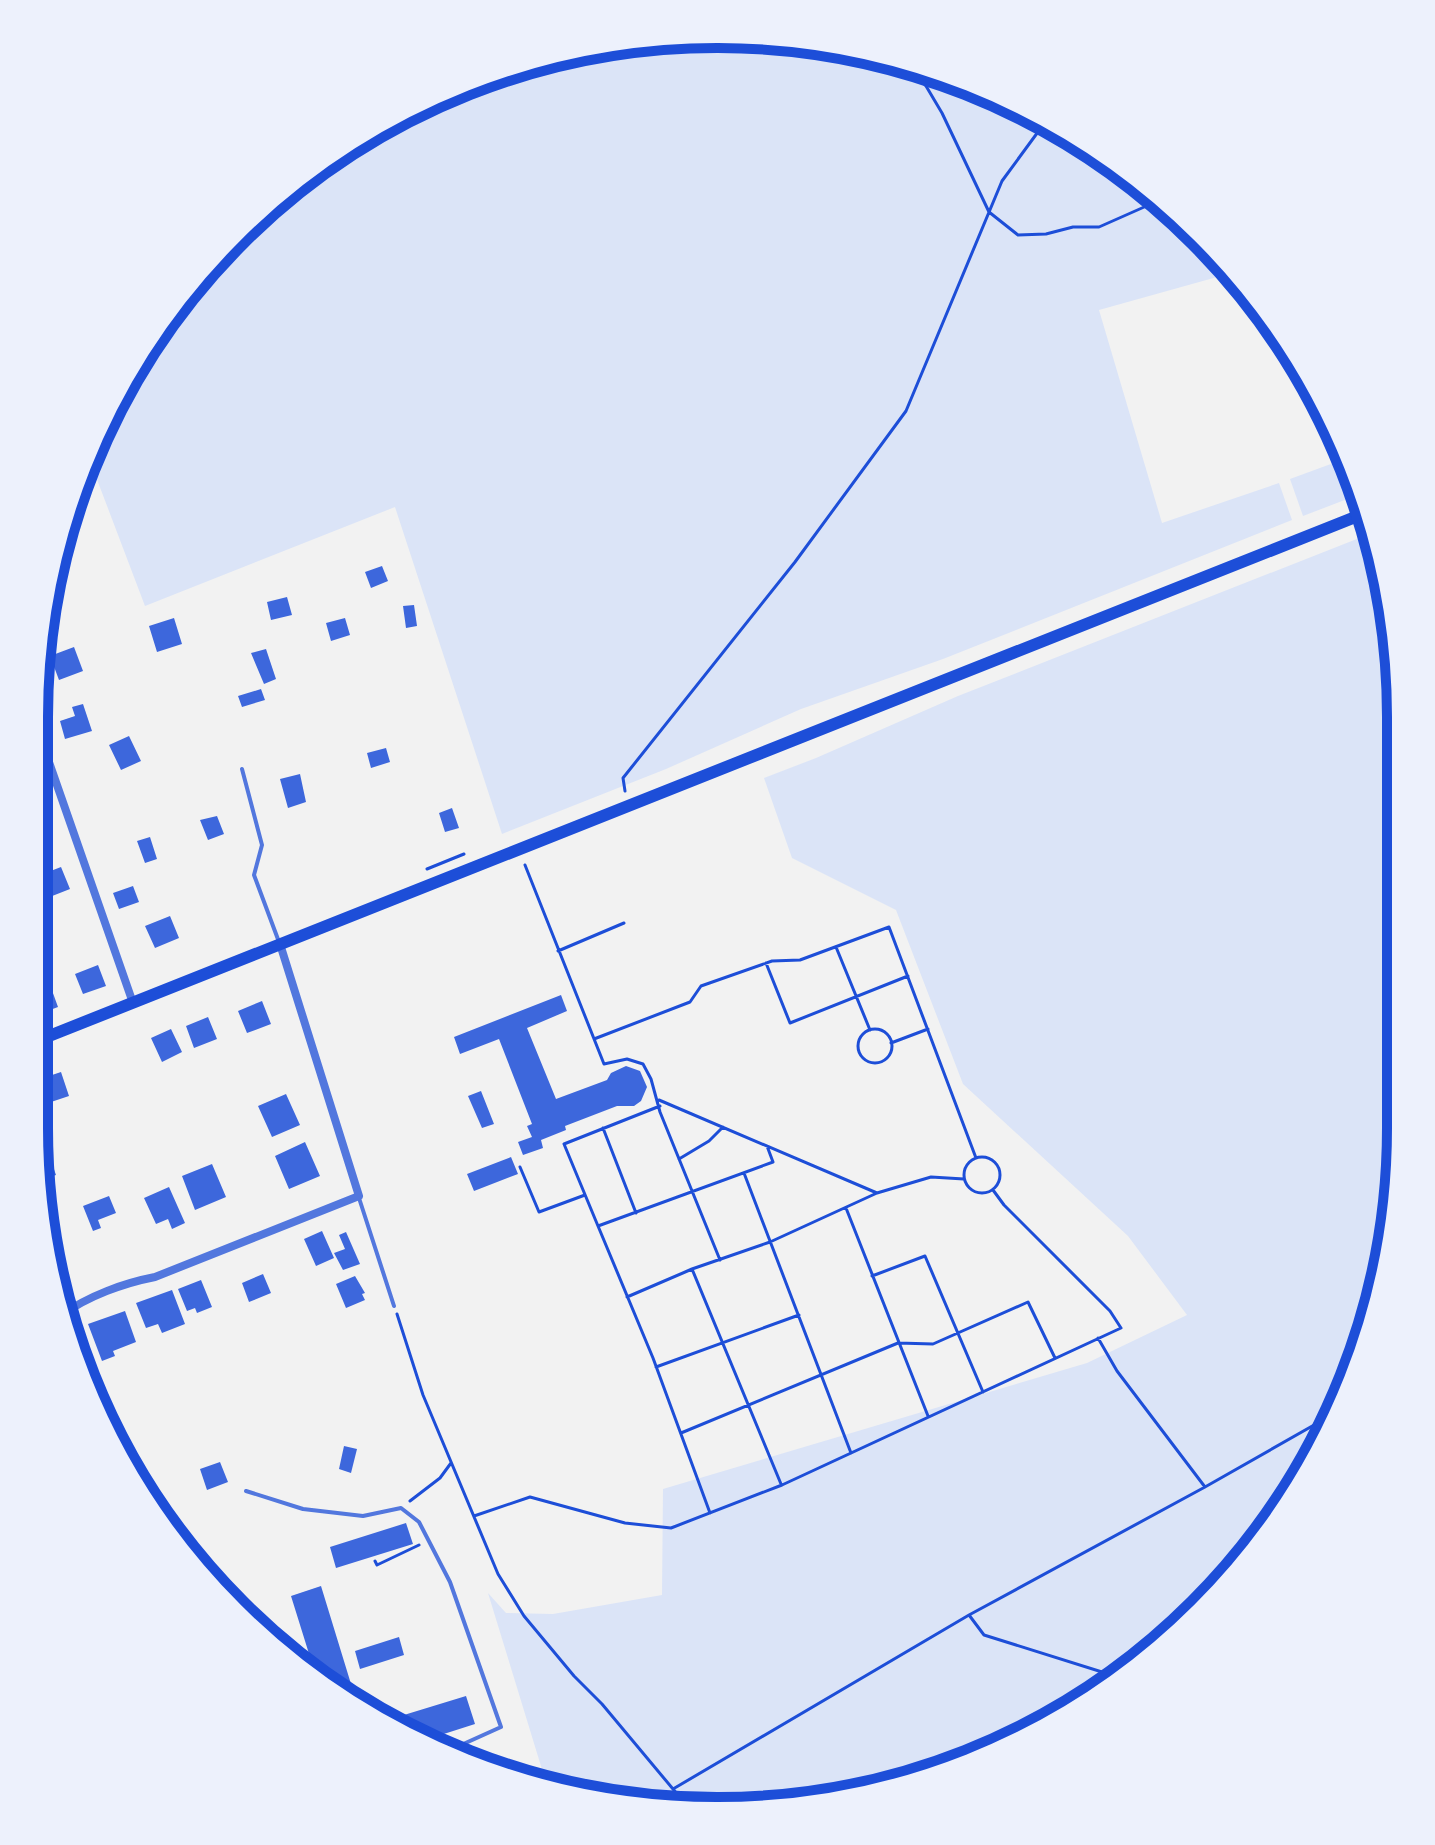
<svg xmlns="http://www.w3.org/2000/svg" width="1435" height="1845" viewBox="0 0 1435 1845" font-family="'Nunito Sans',sans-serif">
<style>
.green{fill:#dbe4f7}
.building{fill:#3d67dc}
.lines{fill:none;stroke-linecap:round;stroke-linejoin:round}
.path{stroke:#1d4ed8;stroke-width:3}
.service{stroke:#5277de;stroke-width:4}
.minor{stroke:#5277de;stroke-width:8}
.secondary{stroke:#1d4ed8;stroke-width:12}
.rim{fill:none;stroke:#1d4ed8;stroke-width:10}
</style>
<rect width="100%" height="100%" fill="#f2f2f2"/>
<!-- green -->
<path class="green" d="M762,35L894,57L1019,104L1133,175L1235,272L1099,310L1162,523L1279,483L1292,520L943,659L801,709L666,769L502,834L395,507L145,606L90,461L176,301L267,203L375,126L497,70L628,40Z
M1317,393L1363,493L1303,516L1290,479L1339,461Z
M1372,533L1399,672L1401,1128L1388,1260L1349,1389L1286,1508L1169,1641L1060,1719L895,1788L718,1811L548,1789L488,1593L506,1613L553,1614L662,1595L663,1489L1087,1363L1187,1315L1128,1236L963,1084L896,910L792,858L764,778L816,758L958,696Z"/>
<!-- building -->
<path class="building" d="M382,566L388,581L371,588L365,572Z
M287,597L292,615L271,620L267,602Z
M414,605L417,626L406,628L403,606Z
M174,618L182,644L157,652L149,626Z
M345,618L350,635L331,641L326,623Z
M74,647L83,671L59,680L50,656Z
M266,649L276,679L264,684L251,653Z
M261,689L265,700L242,707L238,696Z
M83,704L92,731L65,739L60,721L75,716L72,707Z
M129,736L141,761L121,770L109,745Z
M386,748L390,762L371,768L367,753Z
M300,774L306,802L288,808L280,779Z
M452,808L459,828L445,832L439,813Z
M217,816L224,834L208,840L200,820Z
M42,823L51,848L35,854V826Z
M150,837L157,859L145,863L137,841Z
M61,867L70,889L42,900L35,877Z
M133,886L139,902L119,909L113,893Z
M170,916L179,938L155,948L145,926Z
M98,965L106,986L83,994L75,974Z
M45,971L58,1007L34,1016V975Z
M561,995L567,1011L527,1028L556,1099L607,1080L611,1073L626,1066L640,1071L647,1087L641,1101L634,1106H617L565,1126L566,1130L541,1140L543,1148L523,1155L518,1142L532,1137L527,1126L532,1124L499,1039L460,1054L454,1037Z
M262,1001L271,1024L247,1033L238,1011Z
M208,1017L217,1039L194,1048L186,1026Z
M171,1029L182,1052L162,1062L151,1038Z
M61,1072L69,1096L48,1103L40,1079Z
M481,1091L494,1124L482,1128L468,1096Z
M286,1094L300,1125L272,1137L258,1106Z
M305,1142L320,1176L289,1189L275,1156Z
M48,1152L56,1175L41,1180L38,1155Z
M511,1157L518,1174L474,1191L467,1174Z
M212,1164L226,1197L195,1210L182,1176Z
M169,1187L185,1223L172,1229L168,1219L156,1224L144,1198Z
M109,1196L116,1213L98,1220L101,1228L93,1231L83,1206Z
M322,1231L334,1258L316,1266L304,1239Z
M346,1232L360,1264L343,1270L334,1253L345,1249L339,1235Z
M263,1274L271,1293L249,1302L242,1283Z
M355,1276L365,1293L362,1294L365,1300L346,1308L336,1284Z
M201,1280L212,1307L197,1313L195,1308L187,1311L178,1289Z
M172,1290L185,1324L162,1333L158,1324L146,1328L136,1303Z
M125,1311L136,1342L113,1351L115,1356L102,1361L88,1324Z
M344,1446L357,1449L351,1473L339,1469Z
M220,1462L228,1482L207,1490L200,1469Z
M406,1523L413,1544L336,1568L330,1547Z
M321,1586L351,1684L336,1689L315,1673L291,1596Z
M399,1637L404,1655L360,1669L355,1651Z
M466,1696L475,1724L425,1740L381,1722Z"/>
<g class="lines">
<!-- path -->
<path class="path" d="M905,61L926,86L942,113L989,212L1018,235L1046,234L1073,227H1099L1160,200
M625,791L623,778L795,562L906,411L1002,181L1046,121
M525,865L604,1064L627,1059L643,1064L651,1079L660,1112L720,1260
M427,869L464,854
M836,947L870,1030
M558,951L624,923
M766,963L790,1023L908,976
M858 1046a17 17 0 1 1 34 0a17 17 0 1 1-34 0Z
M594,1039L690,1002L701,986L772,961L800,960L889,927L976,1158
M891,1043L928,1029
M659,1100L877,1193L931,1177L964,1179
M660,1106L564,1144L598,1226L773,1162L767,1146
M603,1128L636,1213
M964 1175a18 18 0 1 1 36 0a18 18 0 1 1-36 0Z
M679,1159L709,1141L723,1127
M520,1167L539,1212L585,1195
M744,1173L851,1453
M846,1208L928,1416
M598,1226L653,1358L710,1513
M692,1269L781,1484
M872,1276L925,1256L983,1392
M627,1297L692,1269L770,1242L877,1193
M397,1314L423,1395L498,1574L524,1616L574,1676L602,1704L688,1807
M1098,1338L1117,1371L1205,1487
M656,1367L799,1315
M681,1433L898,1343L933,1344L1028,1302L1055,1358
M410,1501L440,1478L451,1463
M474,1516L530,1497L625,1523L671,1528L782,1485L1121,1328L1110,1311L1004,1205L993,1190
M375,1561L377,1565L419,1545
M969,1615L984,1635L1118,1677
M1108,1674L1109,1684
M673,1789L969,1615L1205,1487L1337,1412"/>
<!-- service -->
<path class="service" d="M242,769L262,845L254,875L279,942
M359,1198L394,1306
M246,1491L303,1509L363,1516L401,1508L419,1522L450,1582L501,1727L450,1750"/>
<!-- minor -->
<path class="minor" d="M35,722L133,1003
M62,1315C88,1296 124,1283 155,1277L359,1196L280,944"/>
<!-- secondary -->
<path class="secondary" d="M34,1042L1368,512"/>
</g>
<!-- crop -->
<path d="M0 0H1435V1845H0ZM717 48H718A669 669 0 0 1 1387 717V1128A669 669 0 0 1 718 1797H717A669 669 0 0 1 48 1128V717A669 669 0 0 1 717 48Z" fill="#edf1fc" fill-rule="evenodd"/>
<path class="rim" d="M717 48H718A669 669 0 0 1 1387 717V1128A669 669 0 0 1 718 1797H717A669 669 0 0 1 48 1128V717A669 669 0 0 1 717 48Z"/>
</svg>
